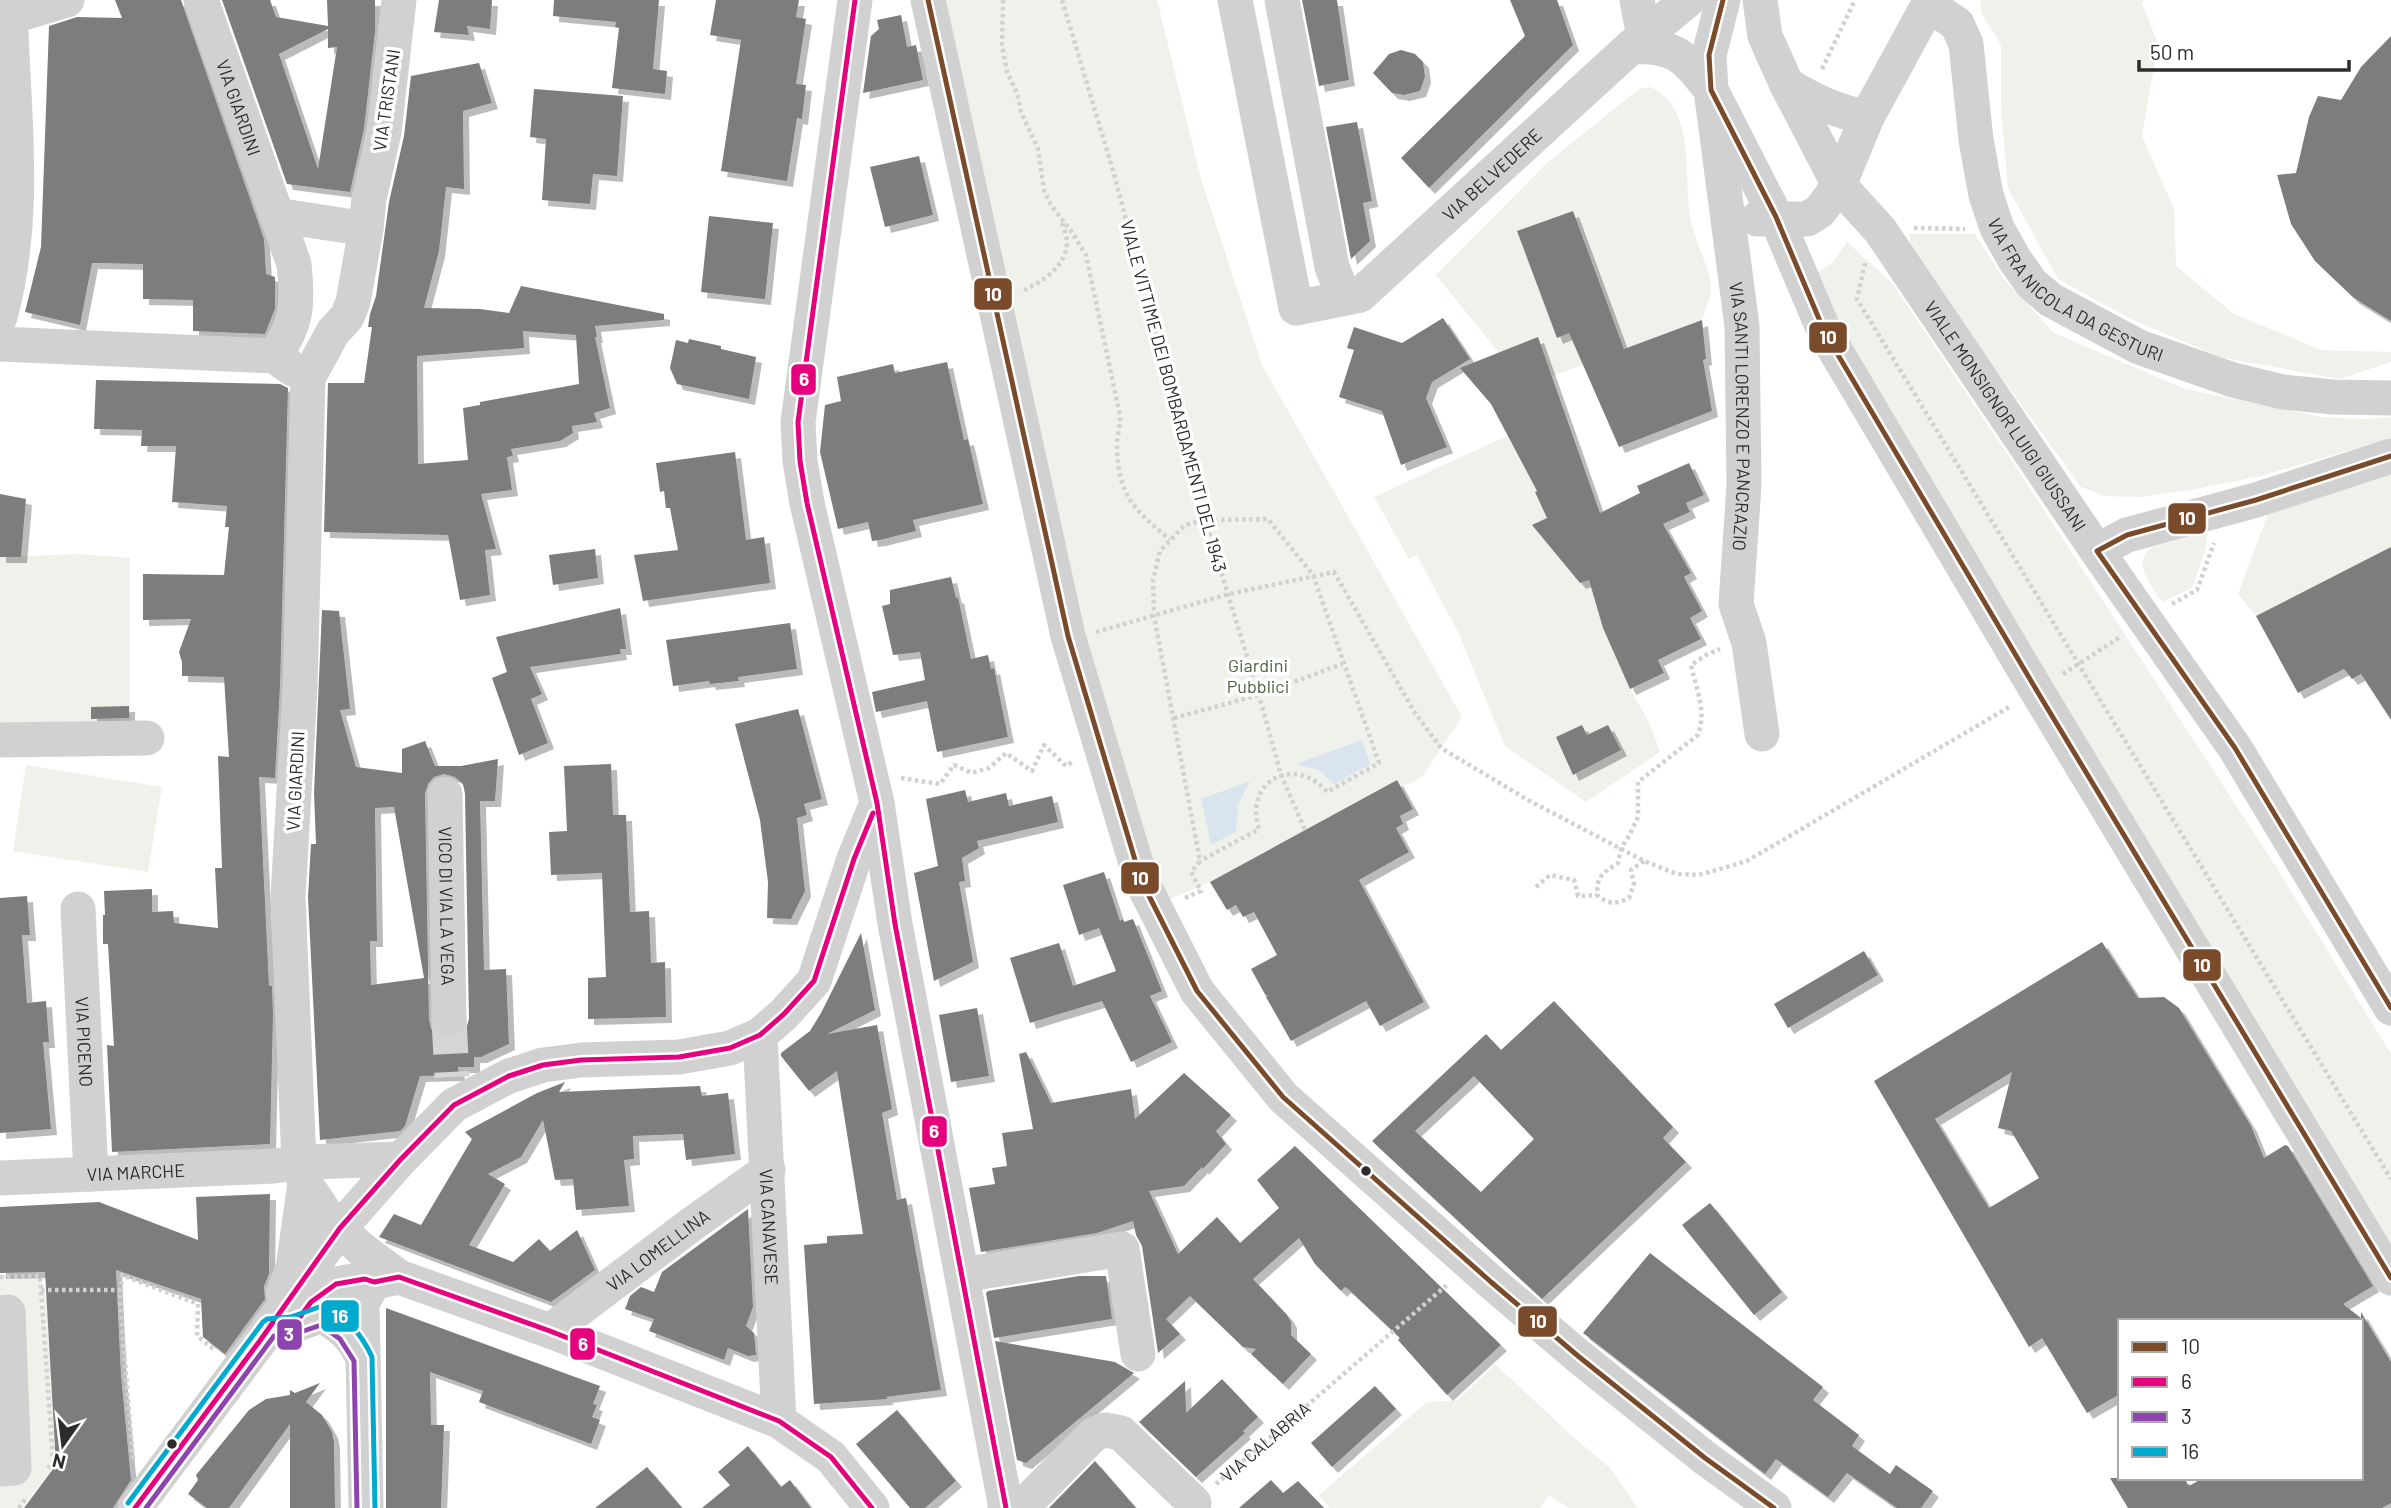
<svg xmlns="http://www.w3.org/2000/svg" width="2391" height="1508" viewBox="0 0 2391 1508" font-family="Barlow,sans-serif">
<style>
.green{fill:#eef2eb}
.water{fill:#d9e4ee}
.building{fill:#7d7d7d;fill-rule:evenodd;filter:url(#shadow)}
.lines{fill:none;stroke-linecap:round;stroke-linejoin:round}
.minor-tunnel{stroke:#d5d5d5;stroke-width:35;stroke-dasharray:35 18;stroke-linecap:butt}
.path{stroke:#d1d1d1;stroke-width:4.5;stroke-dasharray:3.5 3.5;stroke-linecap:butt}
.minor{stroke:#d1d1d1;stroke-width:35}
.bus-1-casing{stroke:#fff;stroke-width:10}
.bus-2-casing{stroke:#fff;stroke-width:10}
.bus-3-casing{stroke:#fff;stroke-width:10}
.bus-4-casing{stroke:#fff;stroke-width:10}
.bus-1{stroke:#7a4b2a;stroke-width:5}
.bus-2{stroke:#e5007d;stroke-width:5}
.bus-3{stroke:#8e44ad;stroke-width:5}
.bus-4{stroke:#00a9ce;stroke-width:5}
.bus-dot{fill:#2c2c2c;stroke:#fff;stroke-width:2.5}
.labels{text-anchor:middle;dominant-baseline:central;stroke-width:7;stroke-linejoin:round;paint-order:stroke}
.street-label{font-size:18px;fill:#2c2c2c;stroke:#fff}
.park-label{font-size:18px;fill:#4d623f;stroke:#fff}
.line-badge{stroke:#fff;stroke-width:2.5}
.badge-label{font-size:19px;text-anchor:middle;font-weight:bold;fill:#fff}
</style>
<defs>
<filter id="shadow"><feDropShadow dx="6" dy="6" stdDeviation="0" flood-color="#0004"/></filter>
</defs>
<rect width="100%" height="100%" fill="#fff"/>
<!-- green -->
<path class="green" d="M943,0H1157L1201,179L1262,365L1462,717L1421,778L1401,787L1396,780L1210,882L1165,901L1082,637Z
M1980,0H2145L2142,3L2158,44L2142,136L2174,209L2176,266L2234,314L2321,350L2391,352V362L2339,379L2220,357L2131,319L2058,279L2008,188L2001,110V45L1982,14Z
M1651,87C1699,112 1682,179 1691,221C1694,238 1712,274 1711,288C1711,298 1705,310 1702,320L1526,386L1436,275L1548,162L1639,89Z
M1909,234H1975L2003,278L2054,333L2185,389L2322,417L2362,419L2391,417V438L2261,476L2196,489L2143,497L2105,496L2081,487L1914,257Z
M1847,242L1892,283L2016,467L2278,870L2391,1054V1248L1840,341L1813,275L1832,263Z
M1507,436L1537,491L1535,492L1547,518L1533,526L1580,583L1603,574L1630,689L1649,722L1660,752L1586,802L1505,746L1458,632L1417,555L1409,559L1374,497Z
M2391,473V547L2256,616L2238,594L2269,511Z
M2208,531L2206,548L2192,588L2162,602C2152,586 2131,564 2151,548Z
M81,554L130,558V727L0,729V557Z
M26,765L162,787L148,872L13,851Z
M0,1275L40,1276L47,1299L56,1465L21,1508H0Z
M1495,1364L1571,1435L1610,1468L1638,1508H1569L1549,1495L1540,1508H1330L1319,1495L1427,1402L1458,1400Z"/>
<!-- water -->
<path class="water" d="M1362,740L1370,764L1334,784L1319,770L1296,764Z
M1250,781L1238,805L1236,832L1211,845L1201,799Z"/>
<!-- building -->
<path class="building" d="M115,0H181L264,239L266,274L275,277V309L265,334L193,331V300L143,299V264L92,263L80,325L25,312L41,247L49,26L77,17L122,18Z
M222,0H270L276,17L328,26L327,0H375V31L364,129L350,192L287,184ZM328,29V48L337,47L318,169L279,54Z
M439,0H492L490,29L467,26L469,35L434,32Z
M554,0H659L653,69L667,71L665,94L612,88L619,28L615,27L616,22L553,16Z
M716,0H799L796,17L806,19L796,84L806,85L802,119L797,118L787,181L721,171L741,40L710,35Z
M1302,0H1337L1349,80L1319,86Z
M1510,0H1557L1573,45L1429,188L1401,158L1525,36Z
M901,15L907,47L916,45L923,80L863,93L871,36L879,29L877,20Z
M2391,36V321L2354,298L2315,261L2291,224L2277,175L2296,173L2309,117L2318,96L2341,100L2361,67Z
M1401,50L1415,54L1423,62L1425,77L1420,91L1404,95L1392,93L1373,73L1389,54Z
M479,63L492,103L463,111L464,189L446,187L439,251L424,308L480,309L509,313L521,286L664,314V320L595,326L597,337H595L610,408L594,413L597,422L572,426L573,433L560,441L511,449L513,456L507,457L512,490L481,494L496,549L485,550L490,595L460,600L448,535L324,532L328,383H364L372,327H368L370,314L376,296L389,202L404,136L411,76ZM523,331L576,335L579,384L480,402V405L463,408L468,460L418,464L417,356L524,348Z
M534,89L623,96L617,176L593,174L590,204L542,200L546,139L530,137Z
M1357,122L1372,201L1363,203L1370,241L1351,259L1326,127Z
M919,156L933,215L885,227L870,167Z
M1573,211L1624,349L1702,320L1706,359L1703,360L1712,411L1619,447L1569,333L1557,338L1517,231Z
M709,216L773,223L765,299L701,292Z
M1443,318L1470,359L1432,382L1426,398L1447,447L1401,465L1382,411L1339,397L1354,350L1347,348L1354,327L1402,343Z
M1538,337L1600,513L1640,493L1637,486L1689,463L1704,495L1686,503L1690,512L1663,524L1691,573L1684,577L1702,611L1690,618L1701,639L1658,660L1664,673L1630,689L1603,628L1589,580L1580,583L1532,525L1547,518L1535,492L1537,491L1491,404L1460,368Z
M689,339L721,346V349L756,357L749,399L677,384L670,368L676,340L688,343Z
M947,362L964,440L968,439L983,504L913,520L916,531L880,540L872,541L868,522L838,529L820,452L825,405L841,401L837,377L893,364L895,373Z
M96,380L280,384L288,388L280,687L275,778L259,777L269,986H272L273,1014L270,1144L112,1152L107,1045L114,1046L108,944H103V915H105L104,891L152,889V912L173,911L174,923L218,928L215,868H222L218,756L229,757L224,677L182,676V662L179,652L191,619L143,620V574L224,575L229,527H225L227,506L172,502L176,446H141L142,430L94,429Z
M735,452L746,540L764,537L770,583L643,601L634,555L678,550L670,508H666L664,491L660,492L656,463Z
M0,494L26,499L21,557H0Z
M2391,547V720L2361,674L2352,679L2344,669L2298,693L2256,616Z
M595,549L598,578L553,585L549,555Z
M951,577L956,598L958,597L971,659L988,655L991,669L994,668L1008,737L937,752L927,701L876,712L872,692L925,680L920,652L893,655L882,606L890,604V590Z
M620,608L626,649H620L621,654L530,667L542,694L531,699L548,743L519,755L492,678L507,672L496,637Z
M322,610L339,611L350,709L340,710L356,767L402,773V749L425,741L435,766H461L498,759L495,801H480L484,970L506,969L509,1044L481,1057H474V1067H458L459,1075L420,1076L405,1126L400,1131L320,1140L308,897L311,844H316L314,793ZM444,774L455,777L463,784L465,794L469,1019L466,1029L459,1037L450,1039L439,1036L431,1029L429,1019L425,794L428,784L434,777ZM394,807L424,978L371,985L370,941H377L375,808Z
M790,623L797,669L738,677L739,681L710,684L709,681L673,686L666,640Z
M129,706V718L91,719V707Z
M798,709L822,799L804,804L807,815L797,818L805,891L791,919L767,918L768,882L760,820L735,724Z
M1582,725L1587,735L1608,725L1621,750L1573,775L1556,737Z
M611,764L613,815H626L630,912L649,911L651,963L665,962L666,1017L588,1019V978L606,977L602,873L551,875L549,832L567,831L564,766Z
M1397,780L1413,809L1400,816L1403,824L1396,828L1409,852L1359,880L1424,1002L1380,1026L1366,1001L1291,1041L1266,997L1268,995L1266,996L1251,969L1277,955L1254,912L1243,917L1236,905L1227,910L1210,882Z
M965,790L968,802L1006,793L1009,806L1052,796L1058,822L977,841L979,848L962,858L965,881L959,882L973,962L934,981L914,873L938,866L926,799Z
M1104,872L1120,921L1123,919L1124,922L1133,919L1162,991L1150,996L1172,1042L1131,1062L1102,1001L1030,1023L1010,958L1059,943L1073,986L1116,971L1099,928L1079,935L1063,885Z
M27,896L30,935H22L27,1003L46,1001L49,1042H43L51,1129L0,1133V898Z
M861,933L875,1010L827,1034L877,1025L892,1109L882,1113L897,1200L906,1198L941,1390L886,1397L888,1399L814,1404L804,1245L827,1243V1236L863,1234L837,1071L809,1091L781,1056V1053L810,1031L821,1013Z
M2102,942L2138,998L2164,997L2179,1008L2251,1126L2264,1158L2285,1145L2288,1146L2373,1286L2343,1304L2361,1318V1312L2391,1362V1503L2382,1508H2128L2110,1478H2184L2189,1486L2203,1478H2361V1321H2120V1394L2087,1413L2042,1338L2029,1347L1874,1081ZM2012,1072L1998,1128L2011,1131L2039,1178L1989,1208L1935,1119Z
M1864,951L1878,975L1788,1028L1774,1004Z
M1554,1001L1673,1127L1663,1138L1686,1162L1542,1299L1372,1141L1486,1034L1501,1050ZM1474,1076L1534,1139L1481,1192L1415,1131Z
M977,1008L989,1076L951,1082L939,1015Z
M1026,1052L1051,1103L1131,1089L1135,1119L1184,1073L1231,1115L1216,1131L1226,1144L1203,1169L1202,1167L1184,1186L1149,1191L1178,1254L1217,1217L1240,1243L1279,1208L1257,1180L1295,1146L1501,1345L1447,1395L1398,1340L1400,1338L1348,1289L1345,1287L1341,1291L1315,1264L1299,1238L1253,1279L1287,1315L1291,1322V1335L1311,1354L1283,1384L1251,1354L1256,1349L1243,1347L1190,1296L1166,1319L1180,1334L1158,1353L1142,1246L1136,1235L1133,1221L1097,1233L981,1252L969,1188L995,1184L992,1168L1007,1166L1002,1133L1033,1129L1019,1054Z
M565,1082L559,1092L700,1086L702,1096L728,1093L735,1154L686,1160L683,1134L633,1136L634,1159L624,1160L629,1206L576,1210L573,1179L555,1180L543,1120L521,1157L488,1174L505,1184L469,1245L513,1262L539,1239L550,1251L577,1230L595,1270L551,1302L379,1237L394,1214L421,1225L472,1139L465,1132L537,1093Z
M270,1194L269,1274L264,1286L265,1299L225,1354L203,1337L201,1299L116,1270L121,1375L131,1480L113,1508H24L56,1465L45,1272L0,1273V1207L99,1202L198,1240L196,1197Z
M1710,1203L1782,1292L1754,1315L1682,1225Z
M748,1209L753,1307L746,1326L754,1333L756,1355L748,1356L728,1348L724,1360L649,1331L654,1319L625,1309L630,1296L641,1287L654,1292L662,1272Z
M1650,1253L1823,1387L1813,1400L1859,1435L1852,1446L1890,1474L1896,1465L1933,1491L1921,1508H1897L1847,1473L1828,1497L1776,1459L1765,1474L1583,1333Z
M1079,1276H1106L1112,1319L994,1338L986,1293L988,1291Z
M386,1308L600,1386L593,1404L597,1405L592,1417L600,1420L591,1444L479,1402L483,1391L430,1372L431,1425H444L441,1508H386Z
M995,1341L1115,1362L1134,1373L1026,1463L1017,1460Z
M1222,1379L1258,1417L1243,1431L1245,1433L1196,1477L1139,1422L1185,1381L1186,1413Z
M320,1383L306,1402L322,1415L332,1432L334,1442L335,1508H290V1424L229,1508H207L188,1494L198,1480L196,1475L249,1410L266,1399L290,1395V1390L295,1393Z
M1375,1386L1396,1409L1332,1467L1311,1443Z
M897,1410L956,1481L925,1508H910L856,1444Z
M748,1446L781,1487L790,1480L811,1508H702L730,1485L718,1472Z
M1095,1461L1136,1508H1049Z
M647,1467L682,1508H595Z
M1271,1480L1283,1493L1298,1481L1324,1508H1239Z"/>
<g class="lines">
<!-- minor-tunnel -->
<path class="minor-tunnel" d="M449,1019L452,1077"/>
<!-- path -->
<g class="path">
<path d="M1003,0L1002,45L1007,72L1017,93L1021,112L1038,149L1044,190L1051,205L1071,231L1086,255L1117,401C1118,408 1121,416 1120,423C1119,430 1117,437 1117,444C1118,497 1133,508 1170,540"/>
<path d="M1062,0L1114,174L1205,520L1259,695L1281,775L1305,830"/>
<path d="M1822,69L1855,0"/>
<path d="M1914,228L1965,229"/>
<path d="M1865,263L1857,299L2391,1179"/>
<path d="M1024,290C1042,282 1066,267 1067,243C1067,236 1063,228 1062,221"/>
<path d="M2172,604L2197,590L2214,543"/>
<path d="M1096,632L1229,594L1334,572L1415,713L1441,748L1528,800L1644,861L1677,874L1699,875L1747,861L2011,706"/>
<path d="M2063,674L2120,637"/>
<path d="M1174,718L1259,695L1342,664"/>
<path d="M901,778L940,784L954,765L972,773L989,768L1006,753L1032,771L1044,745L1066,766L1074,761"/>
<path d="M1644,861L1631,870L1634,885L1629,898C1616,904 1609,905 1597,895C1597,875 1602,874 1618,863L1621,848L1629,836L1638,817V782L1698,735C1707,710 1696,689 1691,665L1706,655L1720,649"/>
<path d="M1536,887L1550,875L1574,880L1578,896L1597,895"/>
<path d="M1185,898L1201,891L1191,872L1200,861L1154,616L1153,580L1160,551L1185,525L1205,520L1268,519L1313,575L1379,763L1327,792C1295,754 1243,781 1259,829L1200,861"/>
<path d="M0,1277L40,1276L53,1462L46,1471"/>
<path d="M41,1290H121"/>
<path d="M133,1459L120,1302L122,1275L198,1304L197,1336L216,1351"/>
<path id="s1" d="M1216,1484L1448,1284"/>
<path d="M19,1508L27,1497"/>
</g>
<!-- minor -->
<g class="minor">
<path id="s2" d="M201,0L294,264C298,303 298,324 274,356"/>
<path d="M399,0L384,132L369,199L366,229L353,302L347,317L333,332L308,378L300,688L288,897L299,1163L305,1183L328,1217L360,1248L399,1277L550,1331L779,1421L831,1457L872,1508"/>
<path d="M855,0L798,422L800,461L807,503L877,803L895,924L1006,1508"/>
<path d="M928,0L1068,636L1141,880L1197,991L1283,1097L1491,1282L1578,1356L1705,1458L1774,1508"/>
<path id="s3" d="M1235,0L1296,308L1360,295L1631,47L1688,0"/>
<path d="M1282,0L1332,267L1340,287L1350,297"/>
<path d="M1637,0L1644,37"/>
<path d="M1723,0L1709,55L1711,90L1776,217L1825,333L2037,691L2391,1278"/>
<path id="s4" d="M1760,0L1765,36L1787,85L1839,185L1880,230L2097,551L2235,748L2391,1008"/>
<path id="s5" d="M1929,5L1957,24L1966,44L1976,140L1986,195L1997,228L2015,260L2032,284L2051,300L2139,347L2233,380L2283,392L2333,397L2391,398"/>
<path d="M10,17L67,0"/>
<path id="s6" d="M1631,47C1675,44 1685,57 1711,90L1742,326L1744,485L1736,604L1749,643L1762,734"/>
<path d="M1787,85C1813,100 1836,112 1867,117"/>
<path d="M276,215L366,229"/>
<path d="M1757,219H1807L1820,211L1839,185L1867,117L1931,0"/>
<path d="M0,317C29,210 12,108 10,0"/>
<path d="M0,344L274,356L293,369"/>
<path d="M2097,551L2127,535L2256,500L2391,456"/>
<path d="M0,740L147,738"/>
<path id="s7" d="M445,794L449,1019"/>
<path id="s8" d="M78,909L91,1174"/>
<path id="s9" d="M760,1035L779,1421"/>
<path id="s10" d="M0,1178L274,1166L306,1162L401,1159"/>
<path d="M962,1275L1122,1249L1138,1354"/>
<path d="M283,1293L293,1268L305,1183"/>
<path d="M0,1313L8,1312L14,1468L0,1469"/>
<path d="M293,1326L311,1302L336,1284L365,1279L374,1282L399,1277"/>
<path d="M283,1327L293,1326L322,1315C341,1327 354,1337 363,1359"/>
<path id="s11" d="M550,1331L692,1224L768,1170"/>
<path d="M1005,1506L1026,1503L1094,1434L1105,1430L1121,1433L1194,1503"/>
<path d="M135,1508L259,1342L340,1228L401,1159L454,1105L509,1076L543,1065L581,1060L679,1057L730,1048L760,1035L784,1014L814,981L854,859L877,803"/>
<path d="M366,1508L362,1303L374,1282"/>
</g>
<defs>
<path id="bus-1" d="M928,0L1068,636L1141,880L1197,991L1283,1097L1491,1282L1578,1356L1705,1458L1774,1508
M1723,0L1709,55L1711,90L1776,217L1825,333L2037,691L2391,1278
M2391,456L2256,500L2127,535L2097,551L2235,748L2391,1008"/>
<path id="bus-2" d="M855,0L798,422L800,461L807,503L877,803L895,924L1006,1508
M282,1341L311,1302L336,1284L365,1279L374,1282L399,1277L550,1331L779,1421L831,1457L872,1508
M135,1508L259,1342L340,1228L401,1159L454,1105L509,1076L543,1065L581,1060L679,1057L730,1048L760,1035L784,1014L814,981L854,859L873,813"/>
<path id="bus-3" d="M146,1508L274,1336L295,1334L321,1325L340,1339L354,1361L357,1508"/>
<path id="bus-4" d="M128,1503L263,1322L267,1319L291,1317L322,1306C345,1314 362,1335 372,1357L375,1508"/>
</defs>
<!-- bus-1 casing -->
<use href="#bus-1" class="bus-1-casing"/>
<!-- bus-2 casing -->
<use href="#bus-2" class="bus-2-casing"/>
<!-- bus-3 casing -->
<use href="#bus-3" class="bus-3-casing"/>
<!-- bus-4 casing -->
<use href="#bus-4" class="bus-4-casing"/>
<!-- bus-1 -->
<use href="#bus-1" class="bus-1"/>
<!-- bus-2 -->
<use href="#bus-2" class="bus-2"/>
<!-- bus-3 -->
<use href="#bus-3" class="bus-3"/>
<!-- bus-4 -->
<use href="#bus-4" class="bus-4"/>
</g>
<!-- markers -->
<g class="bus-dot">
<circle cx="1366" cy="1171" r="6"/>
<circle cx="172" cy="1444" r="6"/>
</g>
<g class="labels">
<!-- street labels -->
<g class="street-label">
<text transform="translate(386 100) rotate(-82)">VIA TRISTANI</text>
<text stroke="none"><textPath href="#s2" startOffset="114">VIA GIARDINI</textPath></text>
<text stroke="none"><textPath href="#s3" startOffset="558">VIA BELVEDERE</textPath></text>
<text stroke="none"><textPath href="#s5" startOffset="346">VIA FRA NICOLA DA GESTURI</textPath></text>
<text transform="translate(1174 396) rotate(75)">VIALE VITTIME DEI BOMBARDAMENTI DEL 1943</text>
<text stroke="none"><textPath href="#s6" startOffset="425">VIA SANTI LORENZO E PANCRAZIO</textPath></text>
<text stroke="none"><textPath href="#s4" startOffset="488">VIALE MONSIGNOR LUIGI GIUSSANI</textPath></text>
<text transform="translate(295 781) rotate(-87)">VIA GIARDINI</text>
<text stroke="none"><textPath href="#s7" startOffset="112">VICO DI VIA LA VEGA</textPath></text>
<text stroke="none"><textPath href="#s8" startOffset="133">VIA PICENO</textPath></text>
<text stroke="none"><textPath href="#s10" startOffset="136">VIA MARCHE</textPath></text>
<text stroke="none"><textPath href="#s9" startOffset="192">VIA CANAVESE</textPath></text>
<text stroke="none"><textPath href="#s11" startOffset="135">VIA LOMELLINA</textPath></text>
<text stroke="none"><textPath href="#s1" startOffset="65">VIA CALABRIA</textPath></text>
</g>
<!-- park labels -->
<g class="park-label">
<text x="1258" y="665">Giardini<tspan x="1258" dy="21">Pubblici</tspan></text>
</g>
</g>
<g class="line-badge">
<rect x="973" y="277" width="40" height="34" rx="7" fill="#7a4b2a"/>
<rect x="1808" y="321" width="40" height="33" rx="7" fill="#7a4b2a"/>
<rect x="790" y="363" width="27" height="33" rx="7" fill="#e5007d"/>
<rect x="2167" y="502" width="40" height="33" rx="7" fill="#7a4b2a"/>
<rect x="1120" y="861" width="40" height="34" rx="7" fill="#7a4b2a"/>
<rect x="2182" y="948" width="40" height="34" rx="7" fill="#7a4b2a"/>
<rect x="921" y="1115" width="27" height="33" rx="7" fill="#e5007d"/>
<rect x="320" y="1299" width="40" height="34" rx="7" fill="#00a9ce"/>
<rect x="1517" y="1305" width="41" height="33" rx="7" fill="#7a4b2a"/>
<rect x="276" y="1318" width="27" height="33" rx="7" fill="#8e44ad"/>
<rect x="569" y="1327" width="27" height="34" rx="7" fill="#e5007d"/>
</g>
<g class="badge-label">
<text x="993" y="301">10</text>
<text x="1828" y="344">10</text>
<text x="804" y="386">6</text>
<text x="2187" y="525">10</text>
<text x="1140" y="885">10</text>
<text x="2202" y="972">10</text>
<text x="934" y="1138">6</text>
<text x="340" y="1323">16</text>
<text x="1538" y="1328">10</text>
<text x="289" y="1341">3</text>
<text x="583" y="1351">6</text>
</g>
<!-- legend -->
<rect x="2118" y="1319" width="245" height="161" fill="#ffffff" stroke="#ababab" stroke-width="2"/>
<rect x="2132" y="1342" width="35" height="10" fill="#7a4b2a" stroke="#ababab" stroke-width="2"/>
<text x="2181" y="1354" font-size="21" fill="#2c2c2c">10</text>
<rect x="2132" y="1377" width="35" height="10" fill="#e5007d" stroke="#ababab" stroke-width="2"/>
<text x="2181" y="1389" font-size="21" fill="#2c2c2c">6</text>
<rect x="2132" y="1412" width="35" height="10" fill="#8e44ad" stroke="#ababab" stroke-width="2"/>
<text x="2181" y="1424" font-size="21" fill="#2c2c2c">3</text>
<rect x="2132" y="1447" width="35" height="10" fill="#00a9ce" stroke="#ababab" stroke-width="2"/>
<text x="2181" y="1459" font-size="21" fill="#2c2c2c">16</text>
<!-- north arrow -->
<g transform="translate(63 1445) rotate(194)" stroke="#ffffff" stroke-width="5" paint-order="stroke">
<path d="M0-5L12 26L0 18L-12 26Z" fill="#2c2c2c"/>
<text y="-10" font-size="19" font-weight="bold" text-anchor="middle" fill="#2c2c2c">N</text>
</g>
<!-- scale -->
<path d="M2139 60v10h210v-10" fill="none" stroke="#2c2c2c" stroke-width="3.5"/>
<text x="2150" y="60" font-size="21" fill="#2c2c2c" stroke="#ffffff" stroke-width="5" paint-order="stroke">50 m</text>
</svg>
